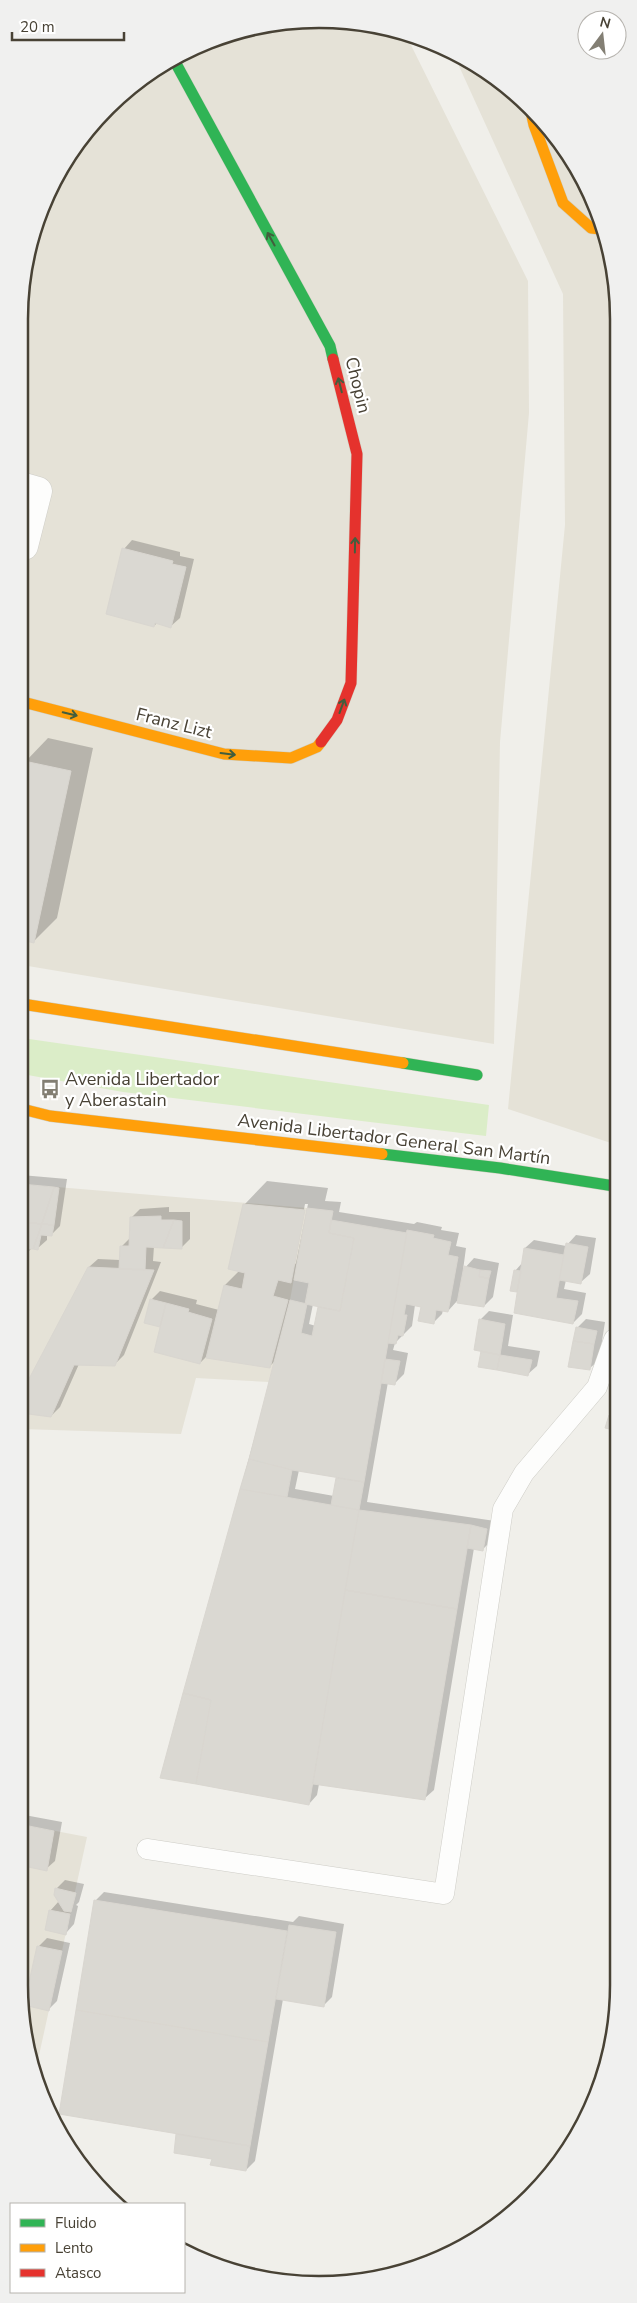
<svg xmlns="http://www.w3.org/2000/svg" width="637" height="2303" viewBox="0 0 637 2303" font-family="'Nunito Sans',sans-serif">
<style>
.residential{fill:#e5e2d7}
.green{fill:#dbedc8}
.shadow{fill:#0003;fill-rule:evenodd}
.building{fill:#dad8d2;stroke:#d9d6d0}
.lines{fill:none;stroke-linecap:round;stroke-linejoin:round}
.lane-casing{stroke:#cecdc7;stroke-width:21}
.street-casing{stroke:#cecdc7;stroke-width:29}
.fast-casing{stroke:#d0cec1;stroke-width:12}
.slow-casing{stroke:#d0cec1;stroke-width:12}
.jam-casing{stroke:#d0cec1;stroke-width:12}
.lane{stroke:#fdfdfc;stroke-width:20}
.street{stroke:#fdfdfc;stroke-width:28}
.fast{stroke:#30b455;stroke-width:11}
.slow{stroke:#ff9f0a;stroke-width:11}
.jam{stroke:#e5322d;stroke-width:11}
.oneway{stroke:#425e3d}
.labels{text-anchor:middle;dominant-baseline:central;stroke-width:4.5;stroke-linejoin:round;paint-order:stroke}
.street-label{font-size:18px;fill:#484235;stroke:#fff}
.poi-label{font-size:18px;fill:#484235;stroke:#fff;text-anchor:start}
.rim{fill:none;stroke:#484235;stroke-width:2.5}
</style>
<rect width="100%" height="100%" fill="#f0efea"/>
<!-- residential -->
<path class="residential" d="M377,24L406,35L528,281L529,413L500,742L494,1044L22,965L24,260L69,152L152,69L260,25Z
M453,53L468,59L531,107L587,186L616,280L614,1144L508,1109L565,525L563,294Z
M21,1184L307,1208L290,1300L269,1382L196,1378L181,1434L21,1429Z
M19,1824L87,1837L36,2069L19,1984Z"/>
<!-- green -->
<path class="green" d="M22,1038L489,1105L486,1136L123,1092L22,1074Z"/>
<!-- shadow -->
<path class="shadow" d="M132,540L180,552V556L194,559L180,618L171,626L157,623L154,626L124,549Z
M48,738L93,748L57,918L34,941L22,939L23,774L25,762Z
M21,1175L67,1179L60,1226L51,1235H47V1240L38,1248H32L23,1257L21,1256Z
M267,1181L328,1188L325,1201L341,1202L339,1212L414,1224L417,1222L442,1227L441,1230L459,1233L456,1246L466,1248L463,1270L474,1258L499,1263L493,1297L484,1306L457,1301L448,1311L443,1310L442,1314L433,1323L423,1306L415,1305L412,1326L395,1343L393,1350L408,1353L404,1374L395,1383L388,1382L367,1502L495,1521L491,1541L482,1550L474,1548L434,1790L425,1798L319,1784L317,1795L309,1804L161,1777L276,1360L269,1367L206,1357L200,1363L162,1326L145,1322L151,1300L160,1291L197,1300L196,1304L219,1310L225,1285L240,1270L244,1205ZM305,1204H308L296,1263L293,1267ZM313,1304L320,1306L316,1326L309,1324ZM299,1470L338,1477L334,1496L295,1489Z
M169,1207V1212H190V1239L181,1248L154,1246L153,1261L161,1262L124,1355L115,1364H79L60,1407L51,1416L21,1412V1390L23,1392L89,1267L98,1259L120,1260L121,1247L130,1238L132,1217L140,1209Z
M576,1235L596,1238L590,1274L581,1282L566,1280L564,1289L586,1293L582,1314L573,1323L519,1291L512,1290L515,1271L523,1262L525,1248L534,1240L566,1246Z
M489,1311L513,1315L508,1346L540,1351L537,1366L528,1374L482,1350L480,1320Z
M586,1319L605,1322L599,1360L590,1368L577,1328Z
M19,1814L62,1822L55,1861L46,1869L19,1864Z
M19,1870L28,1872L19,1911Z
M65,1880L84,1884L79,1902L76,1905L78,1906L74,1924L66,1933L50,1911L59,1901L56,1889Z
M104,1892L293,1922L299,1916L344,1924L332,1997L323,2006L283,1999L255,2161L246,2170L213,2158L175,2152L178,2133L95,1901Z
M47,1938L70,1943L57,2001L48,2010L38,1947Z"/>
<!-- building -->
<path class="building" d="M122,548L173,561L172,564L186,567L171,628L155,623L154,627L106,614Z
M24,761L71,771L34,943L22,940Z
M21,1184L54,1187L42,1224L21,1222Z
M54,1187L59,1188L54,1225L42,1224Z
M243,1204L305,1210L291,1283L278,1280L273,1296L288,1300L270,1368L206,1358L224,1285L242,1289L245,1273L228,1269Z
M307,1208L333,1211L329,1233L354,1238L340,1311L305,1304L309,1283L294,1280Z
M161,1216V1220H174L163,1248L146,1247L145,1270L119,1269L120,1246H129L130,1217Z
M174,1220L182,1221V1249L163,1248Z
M331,1220L407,1233L364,1482L292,1470L249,1459L290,1300L307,1304L301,1333L312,1336L318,1307L340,1311L354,1238L329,1233Z
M21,1222L42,1224L33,1249H25L24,1258H21Z
M42,1224L54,1225L52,1236L41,1235L38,1250L33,1249Z
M407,1230L434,1235L433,1238L451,1242L448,1255L458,1257L448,1312L436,1310L434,1324L418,1321L421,1307L406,1304L404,1315H407L403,1336L398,1335L396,1344L388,1343Z
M566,1243L588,1247L581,1284L559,1280Z
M524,1248L564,1255L556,1298L578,1301L573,1324L514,1313Z
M464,1266L480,1270L479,1277L489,1278L484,1307L457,1303Z
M88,1267L154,1270L115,1366L74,1365L51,1417L21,1413V1394Z
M480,1270L491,1271L489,1278L479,1277Z
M514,1270L521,1271L517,1292L510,1291Z
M150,1299L166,1303L160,1327L144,1323Z
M166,1303L189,1309L188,1312L212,1319L200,1364L154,1352Z
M479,1319L505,1324L500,1355L474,1350Z
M576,1327L597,1331L594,1344L573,1341Z
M573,1341L594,1344L590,1370L568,1367Z
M481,1351L500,1355L497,1370L478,1367Z
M500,1355L532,1360L528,1376L497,1370Z
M385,1359L400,1361L395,1385L381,1383Z
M609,1415L614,1416V1430L605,1428Z
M249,1459L292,1470L287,1497L240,1489Z
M336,1478L364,1482L359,1510L331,1505Z
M240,1489L359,1510L309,1805L196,1784L211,1700L183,1693Z
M359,1510L471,1525L457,1609L345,1590Z
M471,1525L487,1529L483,1551L467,1548Z
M345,1590L457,1609L425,1800L313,1784Z
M183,1693L211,1700L196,1784L160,1778Z
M19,1824L54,1831L47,1871L19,1865Z
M55,1888L76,1893L71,1912L64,1911L54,1895Z
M94,1900L287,1931L268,2042L76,2010Z
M49,1910L70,1914L66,1935L45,1930Z
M289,1925L336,1932L324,2007L276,1999Z
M37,1946L62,1951L49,2011L24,2005Z
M76,2010L268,2042L250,2146L59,2114Z
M176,2134L250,2146L246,2171L210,2165L212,2159L174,2153Z"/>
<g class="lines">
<defs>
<path id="lane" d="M147,1849L444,1894L503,1509L524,1473L597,1387L614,1339"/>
<path id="street" d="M24,546L38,491L24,487"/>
<path id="fast" d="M174,60L330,346L333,359
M403,1063L477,1075
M382,1154L500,1168L614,1186"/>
<path id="slow" d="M530,107L534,125L563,203L591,228L600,229
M23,702L224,754L291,758L317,747L321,742
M22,1004L403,1063
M22,1109L50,1116L382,1154"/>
<path id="jam" d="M321,742L337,720L351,683L357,454L333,359"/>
</defs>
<!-- lane casing -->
<use href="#lane" class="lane-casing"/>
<!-- street casing -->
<use href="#street" class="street-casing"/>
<!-- fast casing -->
<use href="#fast" class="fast-casing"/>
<!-- slow casing -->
<use href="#slow" class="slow-casing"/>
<!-- jam casing -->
<use href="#jam" class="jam-casing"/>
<!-- lane -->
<use href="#lane" class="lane"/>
<!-- street -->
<use href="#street" class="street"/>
<!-- fast -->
<use href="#fast" class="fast"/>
<!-- slow -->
<use href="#slow" class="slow"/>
<!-- jam -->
<use href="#jam" class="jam"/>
</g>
<!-- one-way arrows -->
<defs><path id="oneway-shaft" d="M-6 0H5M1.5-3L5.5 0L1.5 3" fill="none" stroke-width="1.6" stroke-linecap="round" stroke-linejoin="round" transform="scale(1.25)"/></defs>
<g class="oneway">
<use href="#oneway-shaft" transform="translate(271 239) rotate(-119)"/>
<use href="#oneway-shaft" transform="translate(340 385) rotate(-104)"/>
<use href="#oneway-shaft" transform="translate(355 545) rotate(-89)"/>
<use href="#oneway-shaft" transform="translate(342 706) rotate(-70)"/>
<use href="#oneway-shaft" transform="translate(70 714) rotate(14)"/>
<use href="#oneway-shaft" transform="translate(228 754) rotate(7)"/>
</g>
<!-- icons -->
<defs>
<symbol id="bus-bare" viewBox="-9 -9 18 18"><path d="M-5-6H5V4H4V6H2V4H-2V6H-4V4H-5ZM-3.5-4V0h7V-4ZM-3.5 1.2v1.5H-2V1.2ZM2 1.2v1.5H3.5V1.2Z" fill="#837f74" stroke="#fff" stroke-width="2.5" paint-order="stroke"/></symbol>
</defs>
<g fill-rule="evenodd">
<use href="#bus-bare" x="36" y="1075" width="28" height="28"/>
</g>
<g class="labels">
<!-- street labels -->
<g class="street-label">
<text transform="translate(358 385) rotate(76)">Chopin</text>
<text transform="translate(174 723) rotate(14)">Franz Lizt</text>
<text transform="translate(394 1139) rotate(7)">Avenida Libertador General San Martín</text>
</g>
<!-- poi labels -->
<g class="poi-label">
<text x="65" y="1079">Avenida Libertador<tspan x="65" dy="21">y Aberastain</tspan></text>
</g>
</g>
<!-- crop -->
<path d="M0 0H637V2303H0ZM319 28H319A291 291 0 0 1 610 319V1985A291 291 0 0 1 319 2276H319A291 291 0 0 1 28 1985V319A291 291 0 0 1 319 28Z" fill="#f0f0ef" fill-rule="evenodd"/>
<path class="rim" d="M319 28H319A291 291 0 0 1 610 319V1985A291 291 0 0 1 319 2276H319A291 291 0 0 1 28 1985V319A291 291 0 0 1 319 28Z"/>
<!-- legend -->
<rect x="10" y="2203" width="175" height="90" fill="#ffffff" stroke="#b6b3ae"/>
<rect x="20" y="2219" width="25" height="8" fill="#30b455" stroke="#b6b3ae"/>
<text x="55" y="2228" font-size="15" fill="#484235">Fluido</text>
<rect x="20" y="2244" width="25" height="8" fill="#ff9f0a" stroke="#b6b3ae"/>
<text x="55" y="2253" font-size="15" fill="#484235">Lento</text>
<rect x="20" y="2269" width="25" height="8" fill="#e5322d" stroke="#b6b3ae"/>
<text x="55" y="2278" font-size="15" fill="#484235">Atasco</text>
<!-- north arrow -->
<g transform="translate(602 35) rotate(15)"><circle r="24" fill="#ffffff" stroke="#b6b3ae"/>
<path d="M0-4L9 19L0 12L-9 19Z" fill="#837f74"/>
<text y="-8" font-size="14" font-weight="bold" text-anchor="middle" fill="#484235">N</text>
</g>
<!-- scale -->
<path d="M12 32v8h112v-8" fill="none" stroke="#484235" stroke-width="2.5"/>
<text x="20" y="32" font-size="15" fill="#484235" stroke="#ffffff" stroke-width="4" paint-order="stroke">20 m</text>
</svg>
